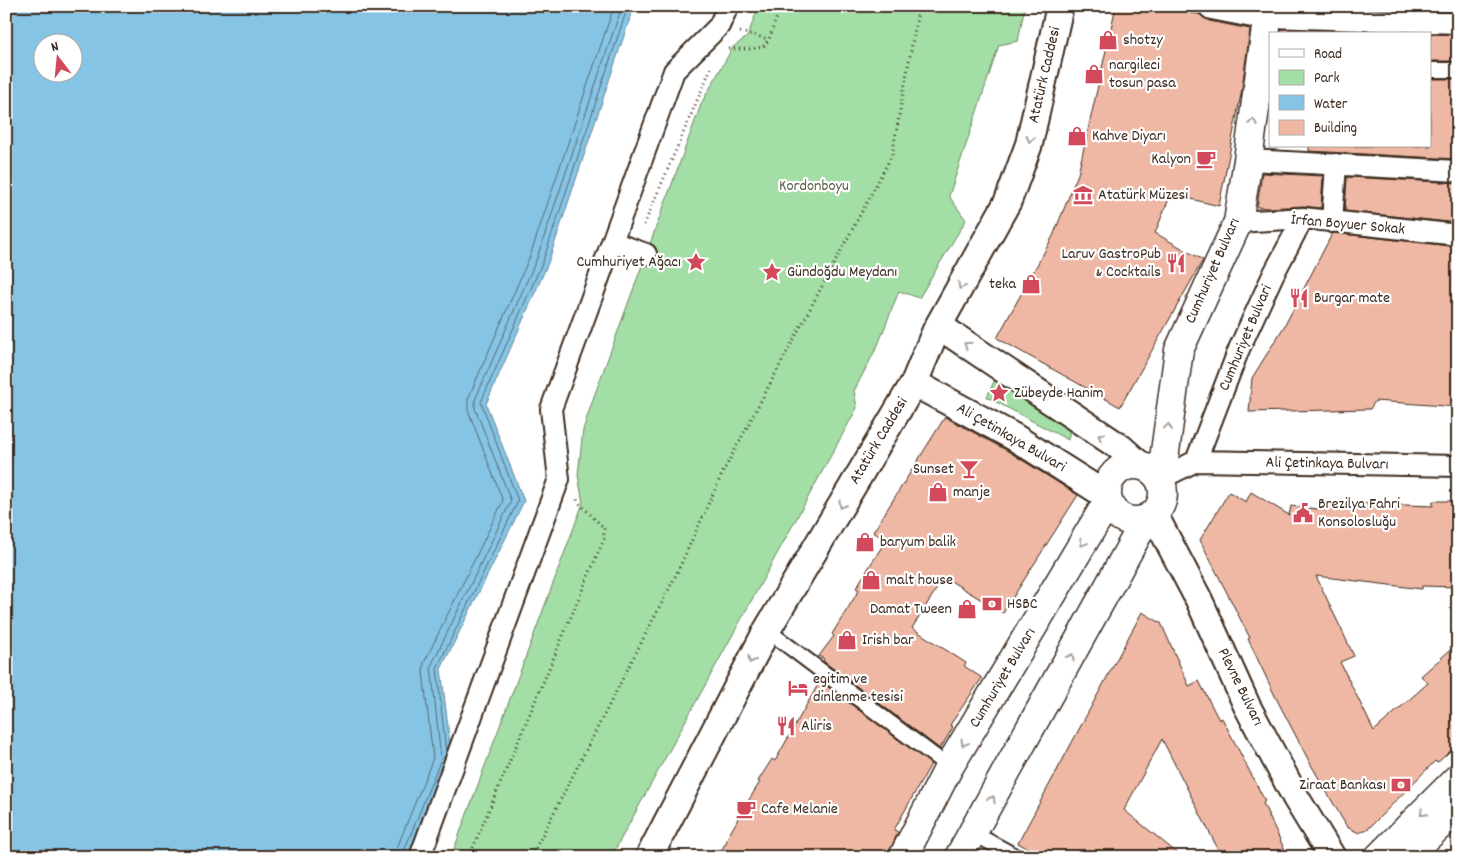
<svg xmlns="http://www.w3.org/2000/svg" width="1464" height="863" viewBox="0 0 1464 863" font-family="Dekko,sans-serif">
<style>
.green{fill:#a2dea5;stroke:#6e8462}
.water{fill:#85c4e5;stroke:#678695;fill-rule:evenodd}
.lines{fill:none;stroke-linecap:round;stroke-linejoin:round}
.shore{stroke:#59686e;stroke-width:1}
.building{fill:#efb8a4;stroke:#3b2a1e}
.service-casing{stroke:#3b2a1e;stroke-width:18}
.pedestrian-casing{stroke:#3b2a1e;stroke-width:24}
.minor-casing{stroke:#3b2a1e;stroke-width:30}
.tertiary-casing{stroke:#3b2a1e;stroke-width:31}
.secondary-casing{stroke:#3b2a1e;stroke-width:31}
.path{stroke:#3b2a1e;stroke-width:3;stroke-dasharray:1 4;stroke-linecap:butt}
.service{stroke:#fff;stroke-width:14}
.pedestrian{stroke:#fff;stroke-width:20}
.minor{stroke:#fff;stroke-width:26}
.tertiary{stroke:#fff;stroke-width:28}
.secondary{stroke:#fff;stroke-width:28}
.oneway{stroke:#a79f9a}
.labels{text-anchor:middle;dominant-baseline:central;stroke-width:4.5;stroke-linejoin:round;paint-order:stroke}
.poi-label{font-size:16px;fill:#3b2a1e;stroke:#fff;text-anchor:start}
.street-label{font-size:16px;fill:#3b2a1e;stroke:#fff}
.park-label{font-size:16px;fill:#5a6046;stroke:#fff}
</style>
<rect width="100%" height="100%" fill="#fff"/>
<filter id="ink" filterUnits="userSpaceOnUse"><feTurbulence type="fractalNoise" baseFrequency=".02" numOctaves="2"/><feDisplacementMap in="SourceGraphic" scale="10" xChannelSelector="R" yChannelSelector="G"/><feConvolveMatrix kernelMatrix="1 2 1 2 8 2 1 2 1" color-interpolation-filters="sRGB"/></filter>
<g filter="url(#ink)">
<!-- green -->
<path class="green" d="M759,6H1025L1018,41L999,45L949,196L966,220L919,298L899,291L878,345L854,391L857,408L611,857H451L583,503L578,475L583,430L593,399L702,102L733,47L747,37Z
M995,379L1070,429L1068,440L987,397Z"/>
<!-- water -->
<path class="water" d="M6,6H634L548,263L486,404L524,501L441,669L452,760L414,857H6ZM42,42H72V72H42Z"/>
<g class="lines">
<!-- shore -->
<path class="shore" d="M446,753L437,668L518,501L481,402L543,261L628,6
M396,857L397,848L433,758L423,672L424,663L503,501L468,410V399L530,256L614,6
M403,857L404,851L441,759L431,666L511,501L475,408V400L537,258L622,6"/>
</g>
<!-- building -->
<path class="building" d="M1116,6H1159L1201,15L1209,21L1250,29L1241,94L1219,206L1171,194L1155,233L1203,260L1120,407L997,338L1053,236L1078,174Z
M1304,6H1458V11Z
M1282,29L1422,34H1281Z
M1430,34L1458,35V61H1430Z
M1430,79H1458V159L1309,151V146H1430Z
M1262,173L1323,176L1321,208L1303,206L1268,208L1257,207Z
M1347,177L1458,183V223L1345,211Z
M1334,233L1458,247V407L1375,401L1370,409L1249,412L1252,378L1285,325L1332,234Z
M945,417L1006,450L1078,495L1003,613L944,577L912,628L966,663L964,666L982,678L950,725L953,727L940,749L823,661L824,659L819,656L834,636L832,634L859,590L856,588L886,540L873,532Z
M1229,492L1246,502L1251,492L1289,515L1291,506L1326,510V502L1433,506V501H1458V587L1422,586V589L1316,576L1354,656L1340,662L1374,731L1428,683L1421,676L1458,643V744L1437,763L1435,761L1369,828L1359,833L1347,827L1310,763L1276,698L1248,639L1250,638L1200,540Z
M1142,612L1161,623L1189,686L1199,681L1219,720L1222,718L1265,801L1263,803L1288,857H1222L1162,739L1124,810L1182,857H1043L1018,843Z
M820,681L931,764L894,830L898,832L887,857H717L727,841L726,840L738,819H737L760,782L758,781L772,759L775,761Z"/>
<g class="lines">
<defs>
<path id="service" d="M1430,70H1458
M767,630L949,767
M973,833L1017,857"/>
<path id="pedestrian" d="M1268,17L1458,23
M1248,160L1458,171
M1238,222L1303,218L1458,235
M1332,222L1336,164
M612,242L646,254
M1196,461L1239,349L1273,275L1303,218
M1160,479L1196,461L1458,466
M420,857L559,479L551,409L612,242L674,71L719,26L728,6"/>
<path id="minor" d="M1212,6L1268,17
M939,326L1121,448L1140,465
M914,383L1014,437L1107,496
M1154,514L1199,600L1247,706L1296,798L1332,857
M649,857L767,630L914,383L936,330L1008,201L1029,144L1060,6"/>
<path id="tertiary" d="M1107 493a28 28 0 1 1 56 0a28 28 0 1 1-56 0Z
M1156,473L1164,459L1179,350L1238,222L1248,160L1269,6
M903,857L949,767L1108,501
M959,857L1146,519"/>
<path id="secondary" d="M1379,857L1458,778
M1406,857L1458,808"/>
</defs>
<!-- service casing -->
<use href="#service" class="service-casing"/>
<!-- pedestrian casing -->
<use href="#pedestrian" class="pedestrian-casing"/>
<!-- minor casing -->
<use href="#minor" class="minor-casing"/>
<!-- tertiary casing -->
<use href="#tertiary" class="tertiary-casing"/>
<!-- secondary casing -->
<use href="#secondary" class="secondary-casing"/>
<!-- path -->
<path class="path" d="M740,32L769,39
M729,49H750L763,47L769,39L781,6
M644,225L711,68
M469,857L604,539V528L578,502L577,499
M531,857L676,575L723,472L892,155L919,6"/>
<!-- service -->
<use href="#service" class="service"/>
<!-- pedestrian -->
<use href="#pedestrian" class="pedestrian"/>
<!-- minor -->
<use href="#minor" class="minor"/>
<!-- tertiary -->
<use href="#tertiary" class="tertiary"/>
<!-- secondary -->
<use href="#secondary" class="secondary"/>
</g>
<!-- one-way arrows -->
<defs><path id="oneway-chevron" d="M-2-3.5L2.5 0L-2 3.5" fill="none" stroke-width="1.6" stroke-linecap="round" stroke-linejoin="round" transform="scale(1.25)"/></defs>
<g class="oneway">
<use href="#oneway-chevron" transform="translate(1253 122) rotate(-83)"/>
<use href="#oneway-chevron" transform="translate(1030 139) rotate(104)"/>
<use href="#oneway-chevron" transform="translate(961 286) rotate(119)"/>
<use href="#oneway-chevron" transform="translate(967 345) rotate(-146)"/>
<use href="#oneway-chevron" transform="translate(1168 427) rotate(-82)"/>
<use href="#oneway-chevron" transform="translate(1101 436) rotate(-147)"/>
<use href="#oneway-chevron" transform="translate(842 505) rotate(121)"/>
<use href="#oneway-chevron" transform="translate(1083 543) rotate(121)"/>
<use href="#oneway-chevron" transform="translate(1071 657) rotate(-61)"/>
<use href="#oneway-chevron" transform="translate(751 660) rotate(118)"/>
<use href="#oneway-chevron" transform="translate(964 743) rotate(121)"/>
<use href="#oneway-chevron" transform="translate(992 799) rotate(-61)"/>
<use href="#oneway-chevron" transform="translate(1423 813) rotate(135)"/>
</g>
</g>
<!-- icons -->
<defs>
<symbol id="shop-bare" viewBox="-9 -9 18 18"><path d="M-5-2.5h2.3a2.7 3.5 0 0 1 5.4 0H5L5.5 6h-11ZM-1.5-2.5h3a1.5 2.3 0 0 0-3 0Z" fill="#d1495b" stroke="#fff" stroke-width="2.5" paint-order="stroke"/></symbol>
<symbol id="cafe-bare" viewBox="-9 -9 18 18"><path d="M-5.5-4.5H6V0H3Q3 3.5 0 3.5H-2.5Q-5.5 3.5-5.5 0ZM3-3.2v2h1.7v-2ZM-6 4.5H4V6H-6Z" fill="#d1495b" stroke="#fff" stroke-width="2.5" paint-order="stroke"/></symbol>
<symbol id="museum-bare" viewBox="-9 -9 18 18"><path d="M0-6L6-3V-2H-6V-3ZM-5-1h2V3h-2ZM-1-1h2V3h-2ZM3-1h2V3H3ZM-6 4H6V6H-6Z" fill="#d1495b" stroke="#fff" stroke-width="2.5" paint-order="stroke"/></symbol>
<symbol id="sight-bare" viewBox="-9 -9 18 18"><path d="M0-6L1.8-2.2L6-1.7L2.9 1.2L3.7 5.4L0 3.3L-3.7 5.4L-2.9 1.2L-6-1.7L-1.8-2.2Z" fill="#d1495b" stroke="#fff" stroke-width="2.5" paint-order="stroke"/></symbol>
<symbol id="restaurant-bare" viewBox="-9 -9 18 18"><path d="M-5-6h1v4h1v-4h1v4h1v-4h1v5L-1.5 .5V6h-2V.5L-5-1ZM5-6V6H3V1.5H1.5Q1.5-4 5-6Z" fill="#d1495b" stroke="#fff" stroke-width="2.5" paint-order="stroke"/></symbol>
<symbol id="bar-bare" viewBox="-9 -9 18 18"><path d="M-6-5H6L.8 .8V4.5H3.5V6h-7V4.5H-.8V.8Z" fill="#d1495b" stroke="#fff" stroke-width="2.5" paint-order="stroke"/></symbol>
<symbol id="civic-bare" viewBox="-9 -9 18 18"><path d="M-.6-6.5H3V-4.5H.6V-3L4-1V1h2V6H-6V1h2V-1L-.6-3ZM-1.2 2.5V6h2.4V2.5Z" fill="#d1495b" stroke="#fff" stroke-width="2.5" paint-order="stroke"/></symbol>
<symbol id="bank-bare" viewBox="-9 -9 18 18"><path d="M-6-4H6V4H-6ZM0-2.3a2.3 2.3 0 1 0 0 4.6a2.3 2.3 0 1 0 0-4.6Z" fill="#d1495b" stroke="#fff" stroke-width="2.5" paint-order="stroke"/></symbol>
<symbol id="hotel-bare" viewBox="-9 -9 18 18"><path d="M-6-4.5h1.5V1H6V5H4.5V3h-9V5H-6ZM-4 0a1.8 1.8 0 1 1 3.6 0ZM.5 0V-2.5h3Q6-2.5 6 0Z" fill="#d1495b" stroke="#fff" stroke-width="2.5" paint-order="stroke"/></symbol>
</defs>
<g fill-rule="evenodd">
<use href="#shop-bare" x="1094" y="26" width="28" height="28"/>
<use href="#shop-bare" x="1080" y="60" width="28" height="28"/>
<use href="#shop-bare" x="1063" y="122" width="28" height="28"/>
<use href="#cafe-bare" x="1192" y="145" width="28" height="28"/>
<use href="#museum-bare" x="1069" y="181" width="28" height="28"/>
<use href="#sight-bare" x="682" y="248" width="28" height="28"/>
<use href="#restaurant-bare" x="1162" y="249" width="28" height="28"/>
<use href="#sight-bare" x="758" y="258" width="28" height="28"/>
<use href="#shop-bare" x="1017" y="270" width="28" height="28"/>
<use href="#restaurant-bare" x="1285" y="284" width="28" height="28"/>
<use href="#sight-bare" x="985" y="379" width="28" height="28"/>
<use href="#bar-bare" x="955" y="455" width="28" height="28"/>
<use href="#shop-bare" x="924" y="478" width="28" height="28"/>
<use href="#civic-bare" x="1289" y="499" width="28" height="28"/>
<use href="#shop-bare" x="851" y="528" width="28" height="28"/>
<use href="#shop-bare" x="857" y="566" width="28" height="28"/>
<use href="#bank-bare" x="978" y="590" width="28" height="28"/>
<use href="#shop-bare" x="953" y="595" width="28" height="28"/>
<use href="#shop-bare" x="833" y="626" width="28" height="28"/>
<use href="#hotel-bare" x="784" y="674" width="28" height="28"/>
<use href="#restaurant-bare" x="772" y="712" width="28" height="28"/>
<use href="#bank-bare" x="1387" y="771" width="28" height="28"/>
<use href="#cafe-bare" x="732" y="795" width="28" height="28"/>
</g>
<g class="labels">
<!-- poi labels -->
<g class="poi-label">
<text x="1123" y="40">shotzy</text>
<text x="1109" y="65">nargileci<tspan x="1109" dy="18">tosun pasa</tspan></text>
<text x="1092" y="136">Kahve Diyarı</text>
<text x="1191" y="159" text-anchor="end">Kalyon</text>
<text x="1098" y="195">Atatürk Müzesi</text>
<text x="1161" y="254" text-anchor="end">Laruv GastroPub<tspan x="1161" dy="18">&amp; Cocktails</tspan></text>
<text x="681" y="262" text-anchor="end">Cumhuriyet Ağacı</text>
<text x="787" y="272">Gündoğdu Meydanı</text>
<text x="1016" y="284" text-anchor="end">teka</text>
<text x="1314" y="298">Burgar mate</text>
<text x="1014" y="393">Zübeyde Hanim</text>
<text x="954" y="469" text-anchor="end">Sunset</text>
<text x="953" y="492">manje</text>
<text x="1318" y="504">Brezilya Fahri<tspan x="1318" dy="18">Konsolosluğu</tspan></text>
<text x="880" y="542">baryum balik</text>
<text x="886" y="580">malt house</text>
<text x="1007" y="604">HSBC</text>
<text x="952" y="609" text-anchor="end">Damat Tween</text>
<text x="862" y="640">Irish bar</text>
<text x="813" y="679">egitim ve<tspan x="813" dy="18">dinlenme tesisi</tspan></text>
<text x="801" y="726">Aliris</text>
<text x="1386" y="785" text-anchor="end">Ziraat Bankası</text>
<text x="761" y="809">Cafe Melanie</text>
</g>
<!-- street labels -->
<g class="street-label">
<text transform="translate(1045 75) rotate(-77)">Atatürk Caddesi</text>
<text transform="translate(1348 225) rotate(5)">İrfan Boyuer Sokak</text>
<text transform="translate(1213 271) rotate(-66)">Cumhuriyet Bulvarı</text>
<text transform="translate(1246 338) rotate(-67)">Cumhuriyet Bulvari</text>
<text transform="translate(1011 438) rotate(30)">Ali Çetinkaya Bulvari</text>
<text transform="translate(879 441) rotate(-59)">Atatürk Caddesi</text>
<text transform="translate(1327 464) rotate(1)">Ali Çetinkaya Bulvarı</text>
<text transform="translate(1003 678) rotate(-59)">Cumhuriyet Bulvarı</text>
<text transform="translate(1240 687) rotate(64)">Plevne Bulvarı</text>
</g>
<!-- park labels -->
<g class="park-label">
<text x="814" y="186">Kordonboyu</text>
</g>
</g>
<!-- margin -->
<rect width="1464" height="863" fill="none" stroke="#fff" stroke-width="25"/>
<rect x="12" y="12" width="1439" height="838" fill="none" stroke="#3b2a1e" stroke-width="2" filter="url(#ink)"/>
<!-- legend -->
<rect x="1269" y="32" width="162" height="115" fill="#ffffff" stroke="#b1aaa5"/>
<rect x="1279" y="49" width="25" height="8" fill="#ffffff" stroke="#b1aaa5"/>
<text x="1314" y="58" font-size="15" fill="#3b2a1e">Road</text>
<rect x="1279" y="70" width="25" height="15" fill="#a2dea5" stroke="#b1aaa5"/>
<text x="1314" y="82" font-size="15" fill="#3b2a1e">Park</text>
<rect x="1279" y="95" width="25" height="15" fill="#85c4e5" stroke="#b1aaa5"/>
<text x="1314" y="108" font-size="15" fill="#3b2a1e">Water</text>
<rect x="1279" y="120" width="25" height="15" fill="#efb8a4" stroke="#b1aaa5"/>
<text x="1314" y="132" font-size="15" fill="#3b2a1e">Building</text>
<!-- north arrow -->
<g transform="translate(58 58) rotate(344)"><circle r="24" fill="#ffffff" stroke="#b1aaa5"/>
<path d="M0-4L9 19L0 12L-9 19Z" fill="#d1495b"/>
<text y="-8" font-size="14" font-weight="bold" text-anchor="middle" fill="#3b2a1e">N</text>
</g>
</svg>
